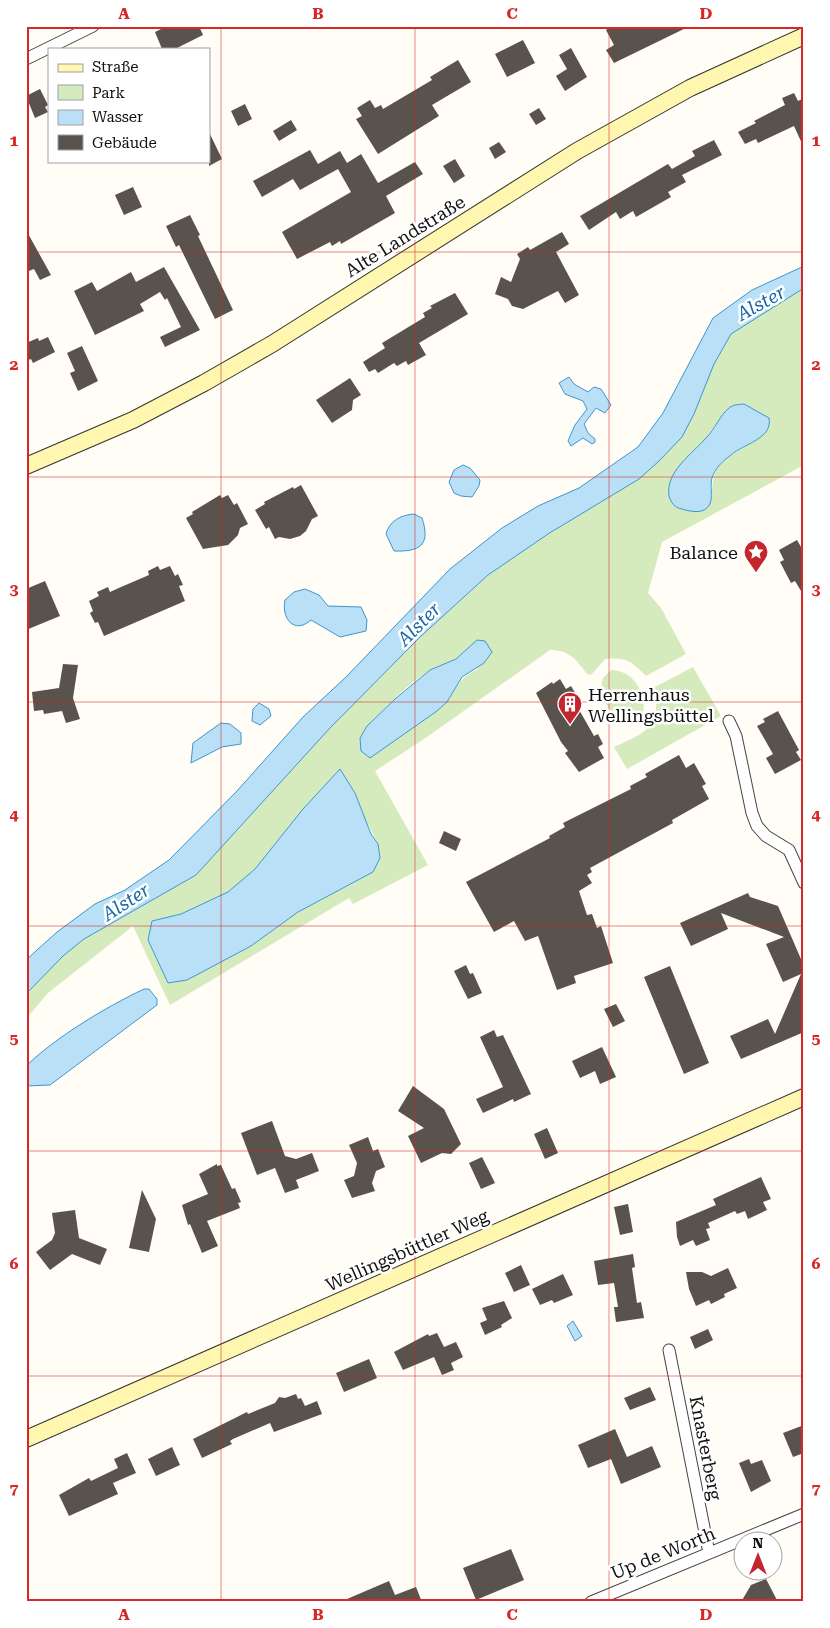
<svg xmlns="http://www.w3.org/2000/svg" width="830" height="1628" viewBox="0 0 830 1628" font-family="'Roboto Serif',serif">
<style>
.green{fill:#d5ebbd;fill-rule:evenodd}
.water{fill:#b9e0f7;stroke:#3f96cf}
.building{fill:#5a524d}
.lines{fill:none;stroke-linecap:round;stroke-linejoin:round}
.street-casing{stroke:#444;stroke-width:13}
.secondary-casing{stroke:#333;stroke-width:18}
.street{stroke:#fff;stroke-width:11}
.secondary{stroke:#fff6b0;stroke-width:16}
.grid{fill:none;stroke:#d62828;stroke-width:1;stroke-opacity:0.55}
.labels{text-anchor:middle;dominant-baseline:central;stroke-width:5;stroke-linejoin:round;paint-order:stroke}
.street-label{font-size:18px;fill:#111;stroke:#fff}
.poi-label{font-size:18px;fill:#111;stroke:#fff;text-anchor:end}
.water-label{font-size:19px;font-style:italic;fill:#1768a6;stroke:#fff}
.neatline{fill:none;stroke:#d62828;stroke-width:2}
.grid-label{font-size:16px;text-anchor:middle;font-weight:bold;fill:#d62828}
</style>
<rect width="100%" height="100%" fill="#fffdf5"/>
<!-- green -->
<path class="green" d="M804,266V465L662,542L648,593L661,608L686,654L646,676C631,661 627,657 605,659L591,675L587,674C576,659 569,650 550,650L427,737L375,771L428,865L353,904L349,898L170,1005L133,926L48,993L26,1019V960L57,932L95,904L125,890L169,860L237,791L303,717L346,677L450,569L502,528L538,506L579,488L638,447L663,413L713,318L752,290ZM750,407L756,413L768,418C773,438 739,447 726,459C703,479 720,495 704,510L683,462L706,438L723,414ZM464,652L478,669C456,680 460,686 446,702C426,726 395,723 367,726C388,706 408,682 434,668C444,663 457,661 464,652ZM340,769L378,844L374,872L298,912L251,946L168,983L152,921L181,914L228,892L255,869L303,809Z
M693,667L721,716L627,769L614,747C645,733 664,726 653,688Z
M611,670C646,670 658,729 622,723C609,711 597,695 603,678Z"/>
<!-- water -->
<path class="water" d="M804,266V288L731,334L714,364L694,414L682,437L659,461L639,479L548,534L488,575L419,638L330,728L196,875L84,939L63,956L26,994V960L57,932L95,904L125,890L169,860L237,791L303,717L346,677L450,569L502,528L538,506L579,488L638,447L663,413L713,318L752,290Z
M569,377L574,384L588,392L594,387L601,389L611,405L605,413L596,408L584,424L588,433L595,439V442L592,444L583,438L571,446L568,441L575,425L587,409L583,401L565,394L559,383Z
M744,404L769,418C773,439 743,444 731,455C723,461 715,468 712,478C709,488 716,504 704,510C698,513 688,511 682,509C675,508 671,503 669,496C665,472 692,454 706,438C715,429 720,415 729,408C734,404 738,405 744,404Z
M463,465L470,468L480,480L479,486L472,497L461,496L454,493L449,482L454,470Z
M414,514L422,518C431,545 420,552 394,551L386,534C389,521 401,515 414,514Z
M305,589L319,595L328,606L361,607L367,620L366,631L340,637L311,620C294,635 281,618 285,600L294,592Z
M477,640L485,641L492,652L484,663L462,677L447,702L437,711L370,758L361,751L360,738L367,726L395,699L430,670L456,659Z
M259,703L269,709L271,716L260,725L252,721L253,709Z
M221,723L230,724L241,733V744L222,747L191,763L193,743Z
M340,769L355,793L371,834L378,844L380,858L373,872L298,912L251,946L187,980L168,983L148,940L152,921L181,914L228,892L255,869L303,809Z
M144,989H149L157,999V1005L50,1085L26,1086V1066C56,1037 106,1007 144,989Z
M573,1321L582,1336L575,1341L567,1326Z"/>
<!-- building -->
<path class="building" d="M167,26H199L203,35L175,49H162L155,32Z
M612,26H690L614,63L606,50L614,45L606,30Z
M523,40L535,63L507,77L495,54Z
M571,48L587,77L565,91L556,76L567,69L559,55Z
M458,60L471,82L432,105L439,116L378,154L356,119L362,116L357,108L370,100L375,108L381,105L383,109L432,80L430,77Z
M40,89L48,105L45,107L48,112L35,118L26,96Z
M794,93L798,101L804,98V148L794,126L758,143L756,139L745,144L738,132L756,123L754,121L785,105L782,98Z
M245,104L252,119L238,126L231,111Z
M539,108L546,119L536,125L529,114Z
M291,120L297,130L279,141L273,131Z
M209,132L222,159L209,166Z
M714,140L722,155L682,175L686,182L668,192L671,197L636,217L633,211L620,219L616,212L589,230L580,216L668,164L672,169L695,156L692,151Z
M499,142L506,152L495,159L489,148Z
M310,150L318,164L340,151L347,163L361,154L378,183L415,162L423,174L386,196L395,213L341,244L340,241L332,246L330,242L297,259L282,232L351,192L338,169L300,190L293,179L262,197L253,181Z
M455,159L465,176L454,183L443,166Z
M133,187L142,207L124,215L115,195Z
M190,215L200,235L198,236L233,310L215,319L179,245L176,247L166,226Z
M26,230L51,275L40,280L34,269L26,272Z
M562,232L569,244L556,252L579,295L565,303L558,291L523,309L512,306L508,299L495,294L501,277L511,282L520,259L517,254L528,247L530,250Z
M164,267L200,330L165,347L160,337L181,327L167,298L165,300L160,292L140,304L144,311L95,335L74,291L92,282L97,291L131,272L136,282Z
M455,293L468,314L419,343L426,355L408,365L406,361L397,366L394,363L378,373L375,369L369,372L363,362L385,348L382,343L425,317L423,313L432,308L430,306Z
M48,337L55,352L33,363L31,359L26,361V343L38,338L39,341Z
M82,346L98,381L78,391L70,373L75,371L67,353Z
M350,378L361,395L353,400L352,410L332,423L316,400Z
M301,485L318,516L312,519L306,531L300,536L290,539L279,537L275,539L269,527L266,529L255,510L265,504L264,502L293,487L294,489Z
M220,495L222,498L228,495L234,505L237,503L248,524L240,528L238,535L228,545L203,549L186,518L193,514L192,512Z
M797,540L804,552V596L795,581L791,583L780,562L784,560L779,550Z
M158,566L160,570L170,566L175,576L178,574L183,585L179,586L185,601L104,636L98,622L95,623L90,613L93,611L89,601L99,596L97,592L108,587L110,592L121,587L149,575L148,571Z
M45,581L60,616L26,630V589Z
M63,664L78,665L73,698L80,719L66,723L62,711L44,714L43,710L34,711L32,692L59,688Z
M560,679L566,689L571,686L577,696L573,699L594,736L598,734L603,744L598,747L604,758L579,772L565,753L568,751L561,742L536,693L552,682L553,684Z
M778,711L799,750L796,752L801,760L775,774L766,758L773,754L757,726L765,722L763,719Z
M679,755L686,768L694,763L706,784L702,786L709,799L672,820L673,823L590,868L592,872L587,875L592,883L579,891L587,915L592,914L597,928L601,926L613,963L574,976L576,983L557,990L538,936L525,941L514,921L494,932L466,882L550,838L549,836L565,827L563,823L631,789L630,786L647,777L645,774Z
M444,831L461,839L456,851L439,843Z
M748,893L750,897L778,906L804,966V1032L741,1059L730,1036L768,1019L775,1034L801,974L783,982L766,944L784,937L721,913L728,929L691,946L680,923Z
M466,965L470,974L473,973L482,993L468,999L454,971Z
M670,966L709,1063L684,1074L644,977Z
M616,1004L625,1021L613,1027L604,1009Z
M494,1030L497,1037L503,1035L531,1094L514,1102L513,1099L483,1113L476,1099L503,1087L480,1037Z
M602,1047L616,1077L600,1084L595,1071L580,1078L572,1061Z
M413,1086L444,1109L461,1144L451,1154L442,1153L421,1163L408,1136L424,1128L398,1111Z
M272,1121L285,1156L296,1159L312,1153L319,1171L296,1180L299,1188L285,1193L275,1168L257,1175L241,1133Z
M547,1128L558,1153L545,1159L534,1134Z
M368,1137L373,1151L378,1149L385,1167L376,1171L372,1183L375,1191L352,1198L344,1180L354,1176L357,1163L349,1145Z
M482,1157L495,1183L481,1189L469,1163Z
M217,1164V1166L221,1165L232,1189L235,1188L241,1202L238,1203L240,1208L207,1221L218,1246L202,1253L190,1224L188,1225L182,1205L208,1194L199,1174Z
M761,1177L771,1199L763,1202L767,1210L748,1219L745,1211L737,1214L735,1211L708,1223L710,1228L706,1229L710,1240L696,1246L693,1240L680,1246L677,1237L676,1222L716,1205L713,1199Z
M142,1190L156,1219L149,1252L129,1248Z
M628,1204L633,1232L620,1235L614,1207Z
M75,1210L79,1238L107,1249L100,1265L72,1254L50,1270L36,1252L52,1240L55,1233L52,1213Z
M633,1254L635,1267L632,1268L637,1303L641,1302L644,1318L616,1322L614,1307H618L614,1283L598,1285L594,1261Z
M521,1265L530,1285L514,1292L505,1273Z
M728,1268L737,1288L724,1294L725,1297L711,1304L709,1300L696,1306L689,1289L686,1272H702L711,1276Z
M563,1274L573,1295L554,1303L552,1300L540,1305L532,1289Z
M504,1301L512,1318L501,1325L502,1327L485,1335L480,1323L487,1320L482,1308Z
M708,1329L713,1340L695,1349L690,1337Z
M437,1333L444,1347L456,1342L463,1357L451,1363L454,1370L442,1375L434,1357L403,1370L394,1352L428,1334L429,1336Z
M369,1359L377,1378L344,1392L336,1373Z
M650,1387L656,1400L630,1410L624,1398Z
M296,1394L298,1399L301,1398L305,1406L317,1401L322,1414L274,1432L270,1423L233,1439L230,1441L232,1444L202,1458L193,1439L247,1412L248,1414L275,1403L279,1397L285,1398Z
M804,1425V1453L793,1457L783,1433Z
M615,1429L627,1457L652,1446L661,1467L621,1484L611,1459L588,1468L578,1445Z
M172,1447L180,1465L156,1476L148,1459Z
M127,1453L136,1473L113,1483L118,1494L69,1516L59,1495L89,1478L91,1481L118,1468L114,1459Z
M749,1459L751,1464L762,1460L771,1481L751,1492L739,1463Z
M511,1549L524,1580L476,1600L463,1568Z
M766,1579L778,1602H741L751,1585Z
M389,1581L395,1595L416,1587L422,1602H340Z"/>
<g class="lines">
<defs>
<path id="street" d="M26,59L93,26
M729,721L736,736L752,813L757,826L766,836L789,850L804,883
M669,1350L709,1553
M591,1602L804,1514"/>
<path id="secondary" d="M26,466L133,420L204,383L272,344L577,151L690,88L804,36
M26,1439L804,1097"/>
</defs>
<!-- street casing -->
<use href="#street" class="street-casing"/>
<!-- secondary casing -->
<use href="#secondary" class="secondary-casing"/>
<!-- street -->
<use href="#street" class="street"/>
<!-- secondary -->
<use href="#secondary" class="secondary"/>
</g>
<!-- grid -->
<path class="grid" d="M221,26V1602M415,26V1602M609,26V1602M26,252H804M26,477H804M26,702H804M26,926H804M26,1151H804M26,1376H804"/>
<!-- icons -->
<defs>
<symbol id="sight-pin" viewBox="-11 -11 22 30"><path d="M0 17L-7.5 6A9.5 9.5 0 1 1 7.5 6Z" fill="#c4262e" stroke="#fff"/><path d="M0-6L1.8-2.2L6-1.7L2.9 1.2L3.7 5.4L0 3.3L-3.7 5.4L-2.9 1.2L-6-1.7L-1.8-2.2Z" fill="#fff"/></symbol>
<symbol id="building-pin" viewBox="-11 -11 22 30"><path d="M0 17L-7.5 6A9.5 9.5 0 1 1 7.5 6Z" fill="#c4262e" stroke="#fff"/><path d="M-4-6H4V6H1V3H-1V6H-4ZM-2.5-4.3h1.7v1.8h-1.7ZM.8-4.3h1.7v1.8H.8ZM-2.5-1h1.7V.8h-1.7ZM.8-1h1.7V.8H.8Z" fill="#fff"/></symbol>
</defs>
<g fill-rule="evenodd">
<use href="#sight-pin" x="742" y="538" width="28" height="38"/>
<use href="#building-pin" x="556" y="690" width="28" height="38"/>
</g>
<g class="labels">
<!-- street labels -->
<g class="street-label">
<text transform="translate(405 236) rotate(-32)">Alte Landstraße</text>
<text transform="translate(407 1250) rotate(-24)">Wellingsbüttler Weg</text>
<text transform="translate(706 1448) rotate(79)">Knasterberg</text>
<text transform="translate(663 1553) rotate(-22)">Up de Worth</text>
</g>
<!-- poi labels -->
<g class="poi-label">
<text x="738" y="552">Balance</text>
<text x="588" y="694" text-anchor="start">Herrenhaus<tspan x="588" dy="21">Wellingsbüttel</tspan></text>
</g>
<!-- water labels -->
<g class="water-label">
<text transform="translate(761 303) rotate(-29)">Alster</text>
<text transform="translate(419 624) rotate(-45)">Alster</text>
<text transform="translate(126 902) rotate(-33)">Alster</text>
</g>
</g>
<!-- border -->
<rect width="830" height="1628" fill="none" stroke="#ffffff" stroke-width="55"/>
<!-- legend -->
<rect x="48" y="48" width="162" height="115" fill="#ffffff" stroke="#a0a0a0"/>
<rect x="58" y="64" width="25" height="8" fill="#fff6b0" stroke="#a0a0a0"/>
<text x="92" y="72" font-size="15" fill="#111111">Straße</text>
<rect x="58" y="85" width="25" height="15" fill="#d5ebbd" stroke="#a0a0a0"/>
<text x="92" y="98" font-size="15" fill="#111111">Park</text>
<rect x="58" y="110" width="25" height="15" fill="#b9e0f7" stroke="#a0a0a0"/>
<text x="92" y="122" font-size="15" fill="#111111">Wasser</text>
<rect x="58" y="135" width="25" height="15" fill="#5a524d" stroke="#a0a0a0"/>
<text x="92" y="148" font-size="15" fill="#111111">Gebäude</text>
<!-- north arrow -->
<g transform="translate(758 1556)"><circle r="24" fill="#ffffff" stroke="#a0a0a0"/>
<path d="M0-4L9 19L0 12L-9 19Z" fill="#c4262e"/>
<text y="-8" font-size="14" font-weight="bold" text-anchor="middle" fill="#111111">N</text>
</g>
<rect x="28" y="28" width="774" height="1572" class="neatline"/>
<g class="grid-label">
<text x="124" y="19">A</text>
<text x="318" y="19">B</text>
<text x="512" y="19">C</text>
<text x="706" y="19">D</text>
<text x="14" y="146">1</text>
<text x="816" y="146">1</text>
<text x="14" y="370">2</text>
<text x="816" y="370">2</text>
<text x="14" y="595">3</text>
<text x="816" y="595">3</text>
<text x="14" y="820">4</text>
<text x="816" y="820">4</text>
<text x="14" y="1044">5</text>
<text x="816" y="1044">5</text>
<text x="14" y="1269">6</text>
<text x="816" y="1269">6</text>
<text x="14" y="1494">7</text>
<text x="816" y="1494">7</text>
<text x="124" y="1620">A</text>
<text x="318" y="1620">B</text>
<text x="512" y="1620">C</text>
<text x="706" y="1620">D</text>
</g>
</svg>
